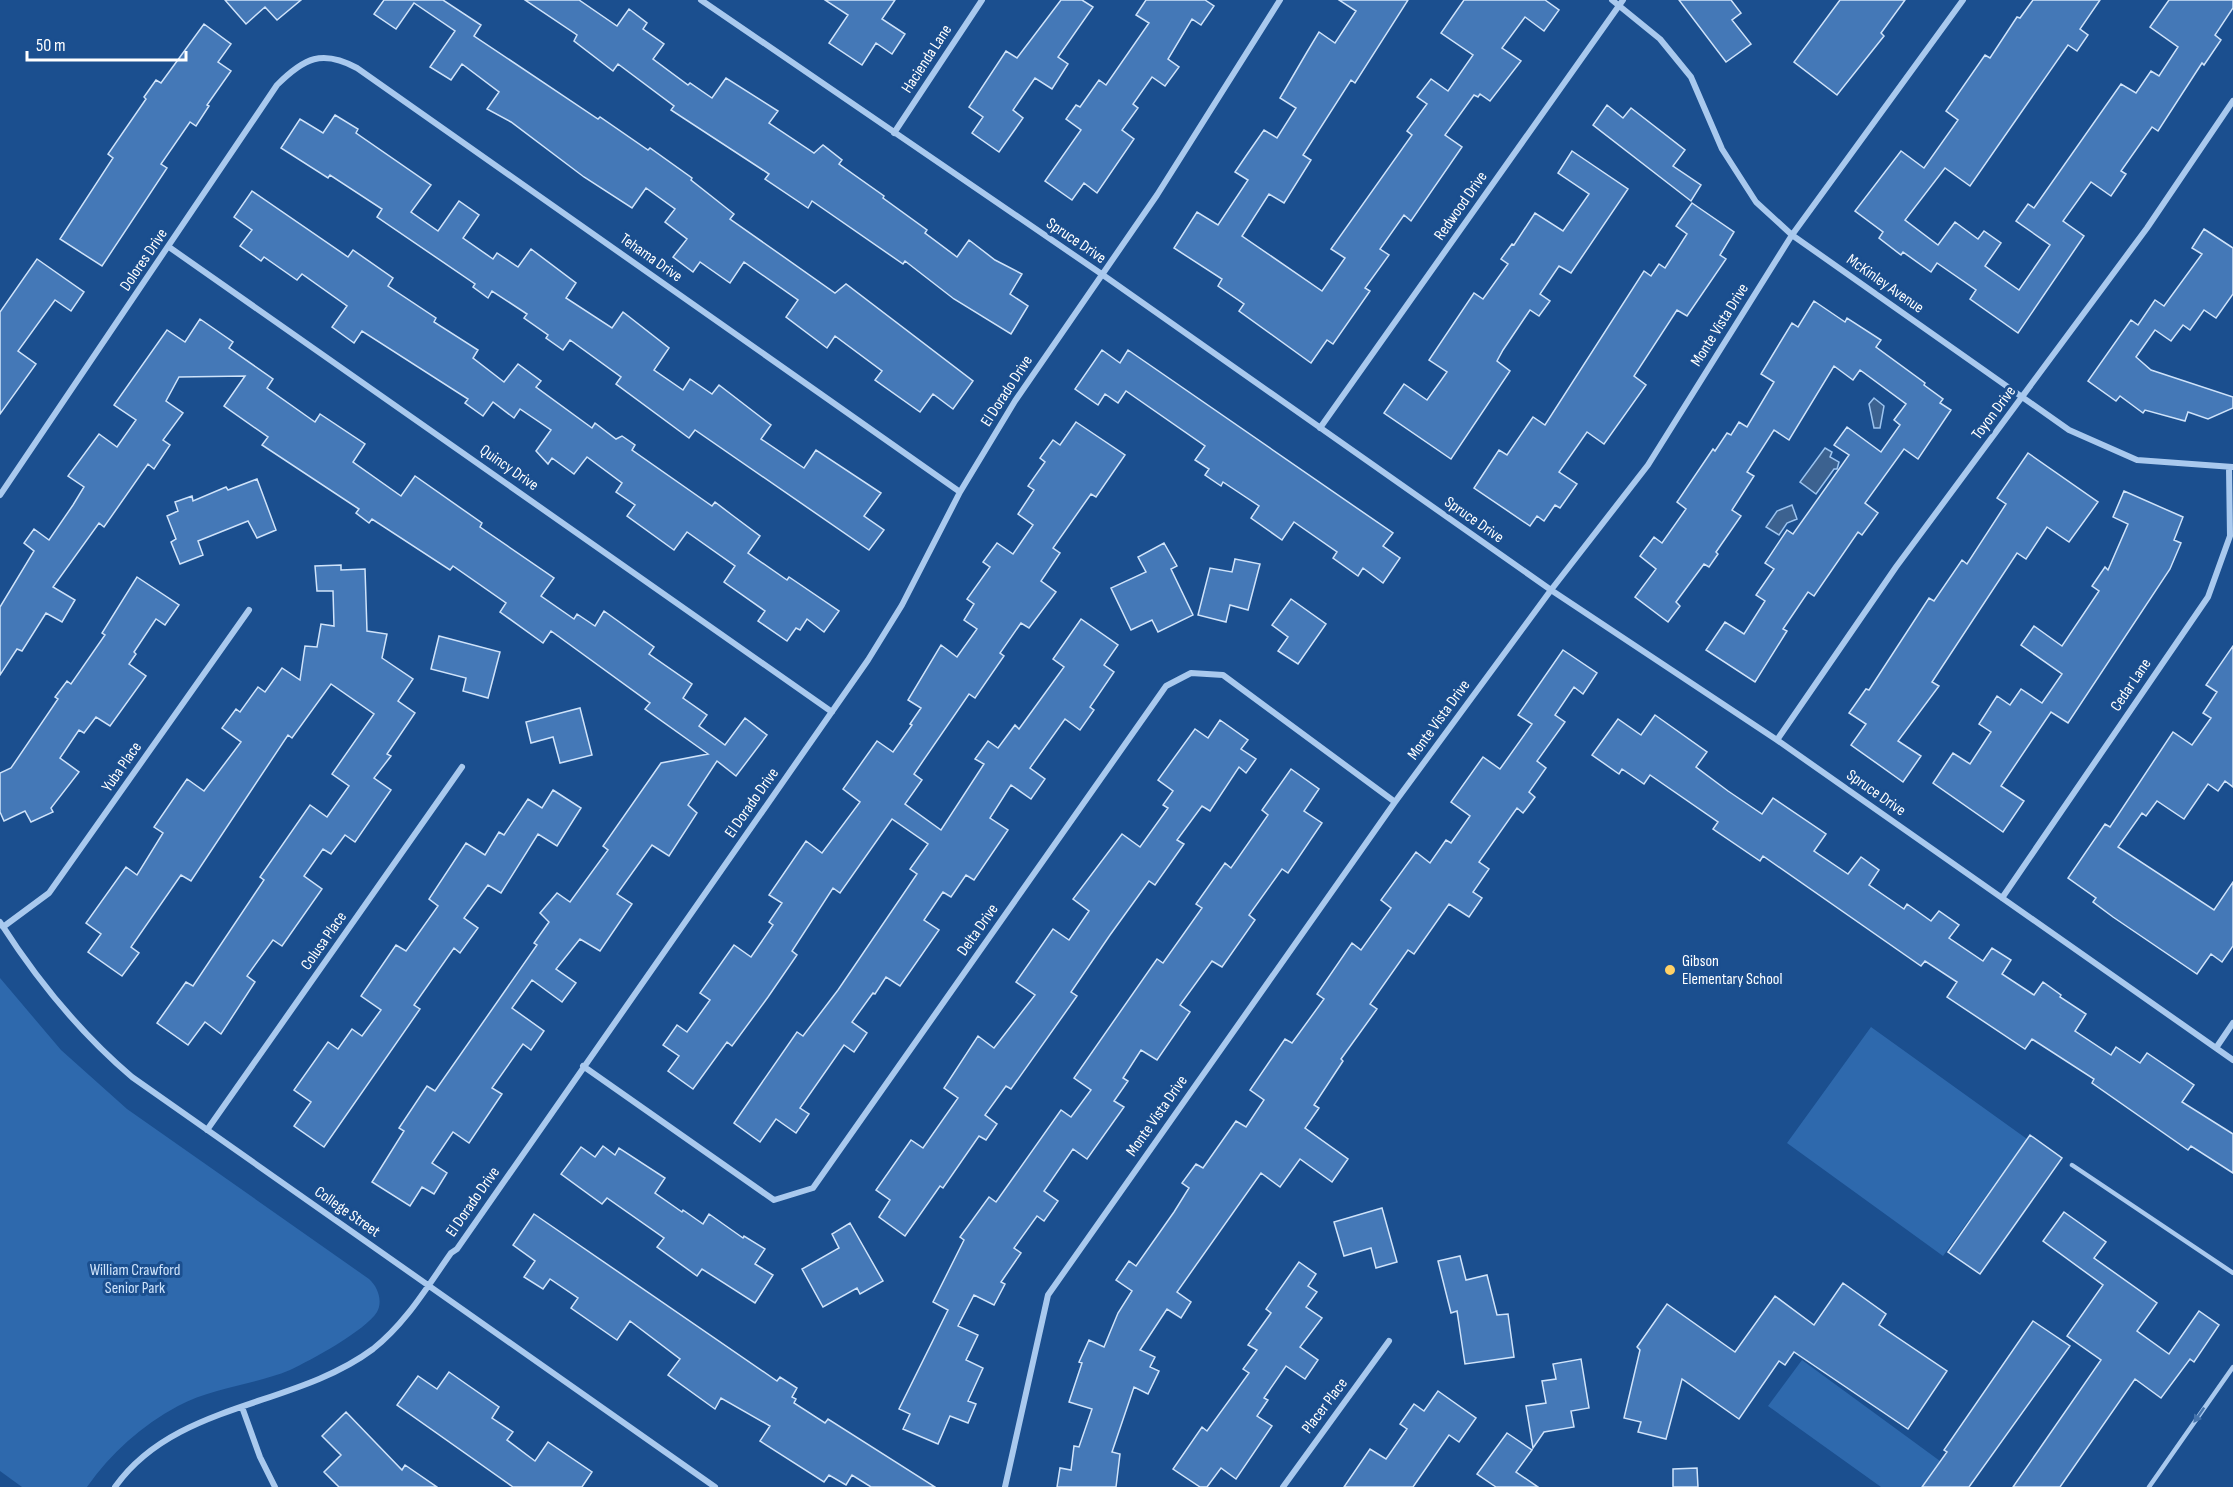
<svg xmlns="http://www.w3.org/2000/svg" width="2233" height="1487" viewBox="0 0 2233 1487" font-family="'Sofia Sans Condensed',sans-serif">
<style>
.green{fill:#2e69ad}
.water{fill:#3c6290;stroke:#9cc4f0;stroke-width:1.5}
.building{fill:#4478b7;stroke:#cfe3fa;stroke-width:1.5}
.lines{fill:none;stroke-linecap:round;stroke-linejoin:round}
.service{stroke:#a9c9ee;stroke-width:4.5}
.minor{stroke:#a9c9ee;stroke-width:6}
.oneway{fill:#4674ac}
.poi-dot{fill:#ffd166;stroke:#1b4f8f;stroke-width:2}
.labels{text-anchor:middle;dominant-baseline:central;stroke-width:6;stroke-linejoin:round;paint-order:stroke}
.street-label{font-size:16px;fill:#fff;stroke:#1b4f8f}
.poi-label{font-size:16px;fill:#fff;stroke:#1b4f8f;text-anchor:start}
.park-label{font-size:16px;fill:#cfe3fa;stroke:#1b4f8f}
</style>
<rect width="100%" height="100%" fill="#1b4f8f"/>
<!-- green -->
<path class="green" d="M0,978L61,1050L127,1109L369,1279C378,1287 383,1301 377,1312C365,1331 311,1360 290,1370C254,1385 213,1387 178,1406C141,1426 111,1453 87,1487H22L0,1471Z
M1871,1027L2027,1139L1943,1256L1787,1143Z
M1802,1360L1940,1461L1922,1487H1881L1768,1406Z"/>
<!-- water -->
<path class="water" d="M1874,398L1884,406L1880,428H1874L1869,404Z
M1825,448L1832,452L1830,457L1839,462L1837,469H1834L1816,494L1800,482Z
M1792,505L1797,519L1787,523L1779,535L1766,527L1777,511Z"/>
<!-- building -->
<path class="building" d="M225,0H301L277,20L265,7L246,24Z
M384,0H443L481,25L474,36L598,119L600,117L648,150L650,148L692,178L691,180L734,214L730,219L835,293L846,284L973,381L953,409L933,394L920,412L875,380L882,371L835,336L827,348L786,317L798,300L744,262L730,283L700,262L693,272L673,257L687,239L665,222L675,209L646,188L632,208L584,177L511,122L487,109L499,92L462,64L451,80L430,67L455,31L414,3L396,29L374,14Z
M525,0H579L617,26L629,9L647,23L643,29L664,44L653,59L688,85L690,83L712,98L726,78L778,111L769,123L814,153L823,145L842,160L839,164L884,196L883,198L927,230L925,233L957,257L969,240L995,260L1022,274L1010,294L1028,306L1011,334L954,299L905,261L903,264L812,201L808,208L765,179L769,174L671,110L674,106L618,64L613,71L574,41L577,35Z
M825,0H895L882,19L905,34L892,54L876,43L862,65L829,43L848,15Z
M1061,0H1082L1093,7L1058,57L1068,64L1052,89L1035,78L1013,110L1023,118L999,152L972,133L983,117L969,107L1006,51L1017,58Z
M1146,0H1205L1214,6L1201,25L1192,19L1168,59L1179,67L1165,86L1152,77L1133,104L1138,108L1122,130L1134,139L1097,193L1084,183L1072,200L1045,181L1081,130L1066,119L1076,105L1080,107L1099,80L1106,85L1149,23L1136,15Z
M1339,0H1408L1355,83L1351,80L1303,155L1311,160L1284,203L1269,194L1242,236L1322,291L1345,258L1331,249L1412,135L1407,131L1427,104L1417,97L1431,79L1448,91L1473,55L1441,33L1464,0H1545L1559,10L1544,31L1525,17L1502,48L1521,61L1490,101L1480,94L1478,97L1474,95L1445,135L1462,147L1411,221L1404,215L1380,249L1389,255L1365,288L1370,291L1333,344L1327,340L1311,363L1239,311L1244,304L1218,286L1222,279L1174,248L1197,212L1218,225L1248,180L1235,172L1248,153L1264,130L1277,138L1296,108L1280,98L1307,52L1319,32L1335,43L1356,11Z
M1679,0H1731L1741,13L1732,20L1751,44L1726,62Z
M1840,0H1905L1881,33L1884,36L1837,95L1794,62Z
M2033,0H2100L2080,29L2088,35L2077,51L2068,45L1970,186L1945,168L1905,220L1938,245L1955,222L1978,239L1984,231L2001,243L1985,266L2019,290L2050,245L2016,221L2028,204L2034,208L2121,84L2136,93L2151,71L2159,76L2178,47L2150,27L2169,0H2233V8L2215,35L2221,40L2204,65L2202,63L2158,131L2152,127L2121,171L2126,174L2111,196L2091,182L2063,221L2084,236L2018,333L1970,299L1976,290L1937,263L1931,272L1903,252L1901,255L1879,238L1883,232L1855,211L1901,151L1924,168L1958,120L1946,111L1985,55L1990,58L2017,17L2020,18Z
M204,24L231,44L218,62L231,71L207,105L209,106L196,126L190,122L161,164L167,168L102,266L60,239L113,158L108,154L146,99L144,97L156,80L161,83Z
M1607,105L1623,118L1631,108L1685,150L1673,166L1701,185L1691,201L1593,125Z
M335,115L358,129L356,133L431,185L411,212L438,231L459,201L479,215L463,238L493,259L497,253L518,267L531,249L576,283L566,298L612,328L623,312L669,348L654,370L683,390L690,379L712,394L719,385L771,425L761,439L804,468L816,450L881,493L864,516L884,530L869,550L695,430L689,438L616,384L621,377L570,340L563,350L546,338L548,335L524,318L527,314L492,291L488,298L473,287L475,284L377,217L382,209L330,175L328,178L281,148L300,119L323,133Z
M1572,151L1628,189L1571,273L1559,266L1540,294L1550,301L1539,316L1530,310L1503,350L1497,361L1510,371L1451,459L1384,413L1404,384L1427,400L1447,372L1429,360L1474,293L1483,299L1508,264L1501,259L1512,244L1514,245L1535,213L1563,231L1589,194L1558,173Z
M252,191L348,257L353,250L393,278L388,286L436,318L434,322L478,350L473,358L504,382L518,364L541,381L536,387L592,428L595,423L616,439L622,436L635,445L632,450L712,506L715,502L732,515L760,536L748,553L787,580L789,577L839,611L824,632L807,619L800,630L796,628L787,641L758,621L765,611L724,582L735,566L687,532L674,550L627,516L635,505L616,492L622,483L587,457L574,474L552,458L548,464L536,451L551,430L520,409L514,418L493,402L483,416L465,403L468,399L362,331L354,343L332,327L347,306L302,274L297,280L264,257L261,261L240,246L252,230L234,217Z
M1692,203L1734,232L1720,255L1726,259L1687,316L1677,310L1634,376L1646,385L1604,444L1587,432L1559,472L1577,484L1560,508L1555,505L1544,521L1537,516L1530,526L1474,488L1499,450L1507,455L1533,417L1545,425L1644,271L1651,276L1659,264L1665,268L1687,234L1676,226Z
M2204,229L2233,248V294L2216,318L2204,310L2190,330L2183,325L2171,341L2155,330L2136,357L2151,370L2233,397V408L2208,419L2188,412L2185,421L2145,410L2143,413L2120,396L2116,401L2088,381L2131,320L2138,325L2155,300L2164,306L2202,254L2192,248Z
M37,259L84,292L71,311L55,300L18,351L36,364L0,414V312Z
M1814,301L1845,322L1847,318L1881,340L1876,347L1925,383L1924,385L1943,399L1940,403L1951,410L1918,459L1904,449L1865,503L1878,513L1862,535L1858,532L1814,596L1808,592L1783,629L1787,631L1755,682L1706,650L1725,622L1744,634L1765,601L1756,595L1774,569L1765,563L1787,530L1793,534L1849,455L1834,445L1847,427L1881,452L1900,425L1894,420L1906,404L1860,370L1853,380L1834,366L1789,440L1774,430L1747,472L1754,476L1732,510L1741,516L1716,552L1718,554L1709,567L1704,564L1676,602L1680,606L1668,622L1635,597L1656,569L1640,556L1654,537L1662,543L1686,509L1677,502L1713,449L1715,451L1727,433L1731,435L1739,422L1747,427L1774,382L1761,374L1792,323L1798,327Z
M200,319L233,342L229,348L273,379L267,388L315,422L320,414L365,444L353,462L401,496L415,476L482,523L480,527L554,578L541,596L574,619L577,614L595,626L604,611L654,647L649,654L692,684L683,698L707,715L699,726L725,745L745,718L767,735L736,776L717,761L688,805L697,813L669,856L652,845L617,894L632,904L600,951L580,939L556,969L576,983L562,1002L532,980L512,1008L544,1031L531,1050L523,1044L492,1088L502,1094L469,1143L453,1132L432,1163L447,1173L434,1194L422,1187L410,1206L372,1182L404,1131L399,1128L427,1086L435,1091L537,945L534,943L549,922L540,913L557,893L570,902L608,850L603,846L661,763L708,754L645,709L650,703L551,631L543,643L500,612L506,603L453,566L450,570L372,519L369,523L356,513L359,509L262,445L268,437L224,406L245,376L179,377L166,401L183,413L163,440L170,445L154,469L148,464L104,527L99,523L53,587L75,600L62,622L46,613L22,651L17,649L0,675V607L34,551L24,543L34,529L49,540L73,505L84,487L68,476L99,434L117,447L136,420L114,405L167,330L185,342Z
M1102,350L1120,363L1128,350L1393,533L1383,546L1400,558L1383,583L1363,568L1358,576L1333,558L1337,552L1294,522L1282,540L1251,518L1259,506L1223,482L1221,486L1205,475L1209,469L1195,460L1205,446L1126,391L1118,403L1105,394L1098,405L1075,389Z
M1076,422L1125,455L1096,497L1091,494L1053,548L1060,553L1041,581L1056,592L1029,628L1021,623L1000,653L1004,656L975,698L969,694L914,774L922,780L905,804L941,830L984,764L975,759L988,741L998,748L1015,725L1019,729L1064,667L1053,659L1081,619L1118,645L1104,665L1114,672L1090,707L1094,710L1080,730L1065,719L1030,768L1045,779L1031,799L1011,785L990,818L1008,830L974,880L966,875L951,897L943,892L924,920L939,930L900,986L886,977L875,994L873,993L852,1022L867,1033L854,1052L844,1045L800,1108L809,1114L796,1133L776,1119L760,1142L734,1123L797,1032L803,1036L838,990L917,874L910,869L928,844L892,819L840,893L833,888L792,951L797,955L768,997L732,1046L727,1042L693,1089L668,1071L679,1056L663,1045L677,1025L687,1032L710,1000L700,993L734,945L751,957L773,925L769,922L782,903L769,895L806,841L822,853L860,802L843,789L877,741L893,752L912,725L910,724L921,708L908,700L941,645L957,657L977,629L964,620L974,604L967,599L990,567L983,562L997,543L1013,554L1033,525L1018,514L1034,490L1028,486L1045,462L1040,458L1053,440L1060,445Z
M2028,453L2098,502L2069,542L2047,527L2026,559L2017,553L1932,682L1939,686L1898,741L1921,756L1903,782L1851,745L1866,724L1849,713L1866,689L1869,690L1929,598L1934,601L1962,560L1967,564L2006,504L1997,498Z
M257,479L276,530L257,538L248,521L198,541L203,555L180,564L171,542L176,539L167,516L178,511L175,502L192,496L193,501L226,487L228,490Z
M2124,491L2183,517L2174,540L2181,543L2170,569L2068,723L2051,712L2001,786L2024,801L2003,832L1933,783L1953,753L1970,764L1991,732L1979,724L1997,696L2010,705L2021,689L2042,703L2062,674L2021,645L2034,626L2062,646L2099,591L2092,586L2105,567L2108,570L2128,524L2113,517Z
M1164,543L1177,566L1171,569L1193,615L1158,632L1152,620L1131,630L1111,588L1146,572L1138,557Z
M1235,559L1260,564L1248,610L1230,605L1226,622L1198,615L1210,568L1232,572Z
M341,565V570L365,569L367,631L387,634L382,658L413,679L398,701L415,713L387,754L391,756L374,778L391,790L355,842L345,835L331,854L323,849L304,876L322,889L282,946L273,940L247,976L255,982L221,1034L205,1022L188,1045L157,1023L186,982L193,986L264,880L260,877L310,805L327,817L349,786L332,774L374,714L331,684L292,738L288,735L191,881L181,875L131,947L139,953L122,976L88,952L101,934L86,923L126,867L137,875L163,833L154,827L187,779L204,791L241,742L222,728L236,709L240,712L258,687L265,692L282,668L300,680L305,646L317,647L321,624L334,626L333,591H317L315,566Z
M137,577L179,605L165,625L156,619L134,652L136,654L129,664L146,676L110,726L96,717L84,733L79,730L60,758L79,772L51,808L53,812L31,822L25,811L4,821L0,812V773L11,768L58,699L55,697L67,681L71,684L105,635L102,633Z
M1291,599L1326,624L1298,664L1278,651L1288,637L1272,625Z
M439,636L500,652L488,698L463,691L466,678L431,669Z
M2233,646V787L2225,781L2218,791L2208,784L2184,819L2157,801L2146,816L2142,813L2118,847L2214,910L2233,882V946L2222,962L2211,954L2197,974L2113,917L2093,902L2096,898L2068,878L2105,824L2110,827L2173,732L2192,745L2211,718L2203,713L2217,692L2206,685Z
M1563,650L1597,673L1583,694L1574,687L1555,715L1565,722L1537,761L1546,768L1529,792L1535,797L1523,813L1517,808L1479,862L1489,869L1473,892L1482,898L1469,917L1449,904L1414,954L1408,950L1370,1004L1377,1009L1341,1059L1343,1061L1314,1105L1319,1108L1305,1128L1348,1159L1332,1182L1300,1159L1280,1187L1261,1173L1177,1292L1191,1302L1181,1318L1167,1309L1140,1350L1155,1357L1150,1367L1159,1371L1148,1394L1134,1387L1112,1452L1120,1454L1116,1487H1057L1060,1468L1071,1470L1074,1446L1079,1447L1092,1409L1069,1402L1082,1363L1079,1362L1089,1340L1104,1347L1118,1313L1132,1291L1116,1280L1129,1261L1136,1266L1174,1212L1189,1188L1182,1183L1196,1164L1203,1168L1236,1121L1246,1127L1264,1100L1250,1090L1285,1039L1292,1043L1324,999L1317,994L1352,943L1361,950L1391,908L1381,900L1416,852L1430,863L1446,840L1451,843L1470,816L1451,802L1483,757L1500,769L1532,724L1518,715Z
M580,708L592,755L560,763L553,737L531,743L526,722Z
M1655,715L1707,752L1696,767L1728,791L1762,814L1773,798L1826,834L1814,851L1848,874L1861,857L1879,870L1869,885L1904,909L1907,904L1931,921L1939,911L1959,925L1949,938L1983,961L1992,948L2011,960L2002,974L2034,995L2043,982L2061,995L2060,997L2086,1014L2075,1031L2111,1055L2116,1047L2140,1063L2147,1053L2194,1085L2182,1102L2233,1134V1173L2191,1146L2188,1150L2092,1083L2094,1079L2032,1039L2025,1049L1947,997L1957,982L1925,961L1921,966L1763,856L1760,861L1713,829L1718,822L1650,775L1644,784L1622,769L1619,774L1592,755L1618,719L1641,735Z
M1220,720L1248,740L1241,749L1256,759L1246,773L1239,767L1210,811L1202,806L1177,840L1184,844L1155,885L1149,881L1110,935L1071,992L1077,996L1011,1089L1006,1086L985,1115L997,1124L986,1140L979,1136L943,1188L940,1186L905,1236L879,1217L890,1200L876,1190L911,1140L923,1148L958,1098L944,1088L978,1036L994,1048L1035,995L1016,982L1053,929L1069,940L1089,911L1073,899L1122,834L1140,847L1168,808L1163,805L1173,791L1158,780L1195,729L1208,738Z
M1291,769L1319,789L1304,811L1322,823L1288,873L1282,869L1249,915L1255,920L1222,967L1212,961L1180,1005L1190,1012L1157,1060L1141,1050L1123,1078L1128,1081L1114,1101L1124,1107L1087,1159L1073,1149L1044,1191L1058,1201L1044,1221L1037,1216L1014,1248L1021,1253L1001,1282L1005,1284L994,1305L974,1295L958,1326L978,1335L966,1360L983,1368L968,1401L976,1404L968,1423L950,1416L938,1444L903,1429L910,1414L899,1409L948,1310L933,1302L964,1240L960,1237L989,1197L996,1202L1061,1110L1071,1117L1091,1090L1074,1078L1157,959L1163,963L1202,908L1196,904L1225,863L1231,868L1268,815L1262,810Z
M553,790L581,808L557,846L538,834L501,893L488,885L464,918L478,928L460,953L454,948L414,1005L420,1009L324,1147L294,1126L311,1102L294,1090L328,1042L338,1049L352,1029L362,1036L381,1010L361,996L396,945L406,951L438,906L429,899L466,843L485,855L499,832L504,835L528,799L542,808Z
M2030,1135L2062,1158L1980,1274L1948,1252Z
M603,1146L615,1155L619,1148L665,1178L655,1193L682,1212L683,1210L703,1224L709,1214L743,1238L744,1236L765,1249L755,1264L773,1275L755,1303L702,1269L697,1276L657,1247L664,1238L607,1198L602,1204L561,1174L581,1147L595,1157Z
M1382,1208L1397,1262L1376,1268L1371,1248L1344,1256L1334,1222Z
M2064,1212L2106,1242L2094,1258L2157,1303L2137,1331L2169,1354L2199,1311L2219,1325L2194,1362L2190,1359L2161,1398L2135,1379L2060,1487H2013L2101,1360L2067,1336L2103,1285L2043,1241Z
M534,1214L777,1381L780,1377L797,1388L792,1397L796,1399L794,1403L825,1423L828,1419L935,1487H871L852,1475L846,1485L829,1475L824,1482L760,1441L770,1426L721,1398L715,1409L668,1375L680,1359L630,1321L617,1340L571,1308L578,1298L550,1279L543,1289L524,1277L535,1261L513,1245Z
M850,1223L883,1281L860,1294L857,1288L823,1307L802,1269L839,1248L832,1234Z
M1460,1256L1466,1280L1487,1275L1497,1315L1508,1314L1514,1357L1465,1364L1457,1311L1451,1313L1438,1261Z
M1299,1262L1316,1274L1308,1286L1317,1292L1306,1307L1322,1318L1300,1347L1318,1360L1305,1379L1286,1366L1264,1398L1268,1400L1257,1416L1272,1426L1236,1479L1221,1468L1207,1487H1200L1173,1469L1202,1427L1207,1431L1249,1373L1243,1369L1257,1350L1248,1345L1271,1313L1266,1309Z
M1843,1283L1886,1314L1879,1325L1947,1371L1908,1429L1794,1352L1785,1365L1779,1361L1739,1419L1682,1379L1666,1439L1638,1432L1641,1422L1624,1418L1640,1350L1637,1347L1667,1304L1735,1352L1775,1296L1814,1325Z
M2033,1321L2070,1346L1969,1487H1922L1947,1452L1944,1450Z
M1581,1359L1589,1408L1571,1411L1574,1427L1544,1432L1533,1448L1526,1406L1546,1403L1542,1381L1556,1379L1553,1364Z
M449,1372L499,1407L492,1418L513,1432L507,1440L535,1461L548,1442L592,1472L582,1487H513L397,1405L418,1376L437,1389Z
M1438,1391L1476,1418L1459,1442L1449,1435L1413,1487H1344L1370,1449L1386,1459L1407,1429L1400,1424L1414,1404L1424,1411Z
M346,1412L402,1470L405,1465L437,1487H339L324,1472L341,1455L322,1436Z
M1507,1433L1532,1450L1516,1472L1538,1487H1496L1477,1474Z
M1697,1468L1698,1487H1673V1469Z"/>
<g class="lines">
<!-- service -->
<path class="service" d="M2072,1165L2233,1273
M2149,1487L2233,1367"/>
<!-- minor -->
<path class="minor" d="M701,0L1103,275L1551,590L1777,740L2233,1060
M1612,0L1660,39L1691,77L1722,149L1756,202L1792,235L2069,430L2137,460L2233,467
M894,133L982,0
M169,247L832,712
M1320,428L1623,0
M0,495L277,85C304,58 322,49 357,68L960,492
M1777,740L1896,567L2147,228L2233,101
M2002,898L2208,597L2230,536L2229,468
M0,922C37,980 79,1032 132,1077L715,1487
M3,927L49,893L249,610
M2216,1048L2233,1023
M583,1066L774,1200L813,1188L1166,686L1191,673L1223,675L1395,802
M207,1130L462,767
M242,1407L260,1457L275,1487
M115,1487C175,1402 294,1408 373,1349C406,1323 427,1287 451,1253L457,1249L868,660L902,605L960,492L1015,401L1157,195L1280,0
M1005,1487L1048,1295L1395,802L1551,590L1648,465L1792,235L1963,0
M1283,1487L1389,1341"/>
</g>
<!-- one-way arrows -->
<defs><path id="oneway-solid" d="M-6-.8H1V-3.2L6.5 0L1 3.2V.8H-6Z" transform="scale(1.5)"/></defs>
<use class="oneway" href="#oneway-solid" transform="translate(2199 1415) rotate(125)"/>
<!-- markers -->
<circle class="poi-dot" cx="1670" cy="970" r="6"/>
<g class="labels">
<!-- street labels -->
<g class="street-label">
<text transform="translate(927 59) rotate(-57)">Hacienda Lane</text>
<text transform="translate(1461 206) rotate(-55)">Redwood Drive</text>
<text transform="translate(1076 241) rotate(34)">Spruce Drive</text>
<text transform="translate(651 258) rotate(35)">Tehama Drive</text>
<text transform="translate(144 260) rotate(-56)">Dolores Drive</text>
<text transform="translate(1885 284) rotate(35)">McKinley Avenue</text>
<text transform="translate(1720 325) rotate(-58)">Monte Vista Drive</text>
<text transform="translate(1007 391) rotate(-57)">El Dorado Drive</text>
<text transform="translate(1994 413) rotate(-53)">Toyon Drive</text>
<text transform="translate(509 468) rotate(35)">Quincy Drive</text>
<text transform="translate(1474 520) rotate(35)">Spruce Drive</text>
<text transform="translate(2131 685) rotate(-56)">Cedar Lane</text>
<text transform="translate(1439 720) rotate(-54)">Monte Vista Drive</text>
<text transform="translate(122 767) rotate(-55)">Yuba Place</text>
<text transform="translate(1876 793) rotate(35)">Spruce Drive</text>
<text transform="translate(752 803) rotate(-55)">El Dorado Drive</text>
<text transform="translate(978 930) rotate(-55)">Delta Drive</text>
<text transform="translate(324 941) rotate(-55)">Colusa Place</text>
<text transform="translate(1157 1116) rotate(-55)">Monte Vista Drive</text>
<text transform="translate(473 1202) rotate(-55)">El Dorado Drive</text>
<text transform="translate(347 1212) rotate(35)">College Street</text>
<text transform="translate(1325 1406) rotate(-53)">Placer Place</text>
</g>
<!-- poi labels -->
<g class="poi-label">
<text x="1682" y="961">Gibson<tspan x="1682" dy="18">Elementary School</tspan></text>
</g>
<!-- park labels -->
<g class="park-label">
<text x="135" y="1270">William Crawford<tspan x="135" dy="18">Senior Park</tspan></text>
</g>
</g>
<!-- scale -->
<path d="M27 51v9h159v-9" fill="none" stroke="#ffffff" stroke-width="3"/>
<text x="36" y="51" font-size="18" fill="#ffffff" stroke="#1b4f8f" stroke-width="4.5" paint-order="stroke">50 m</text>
</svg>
